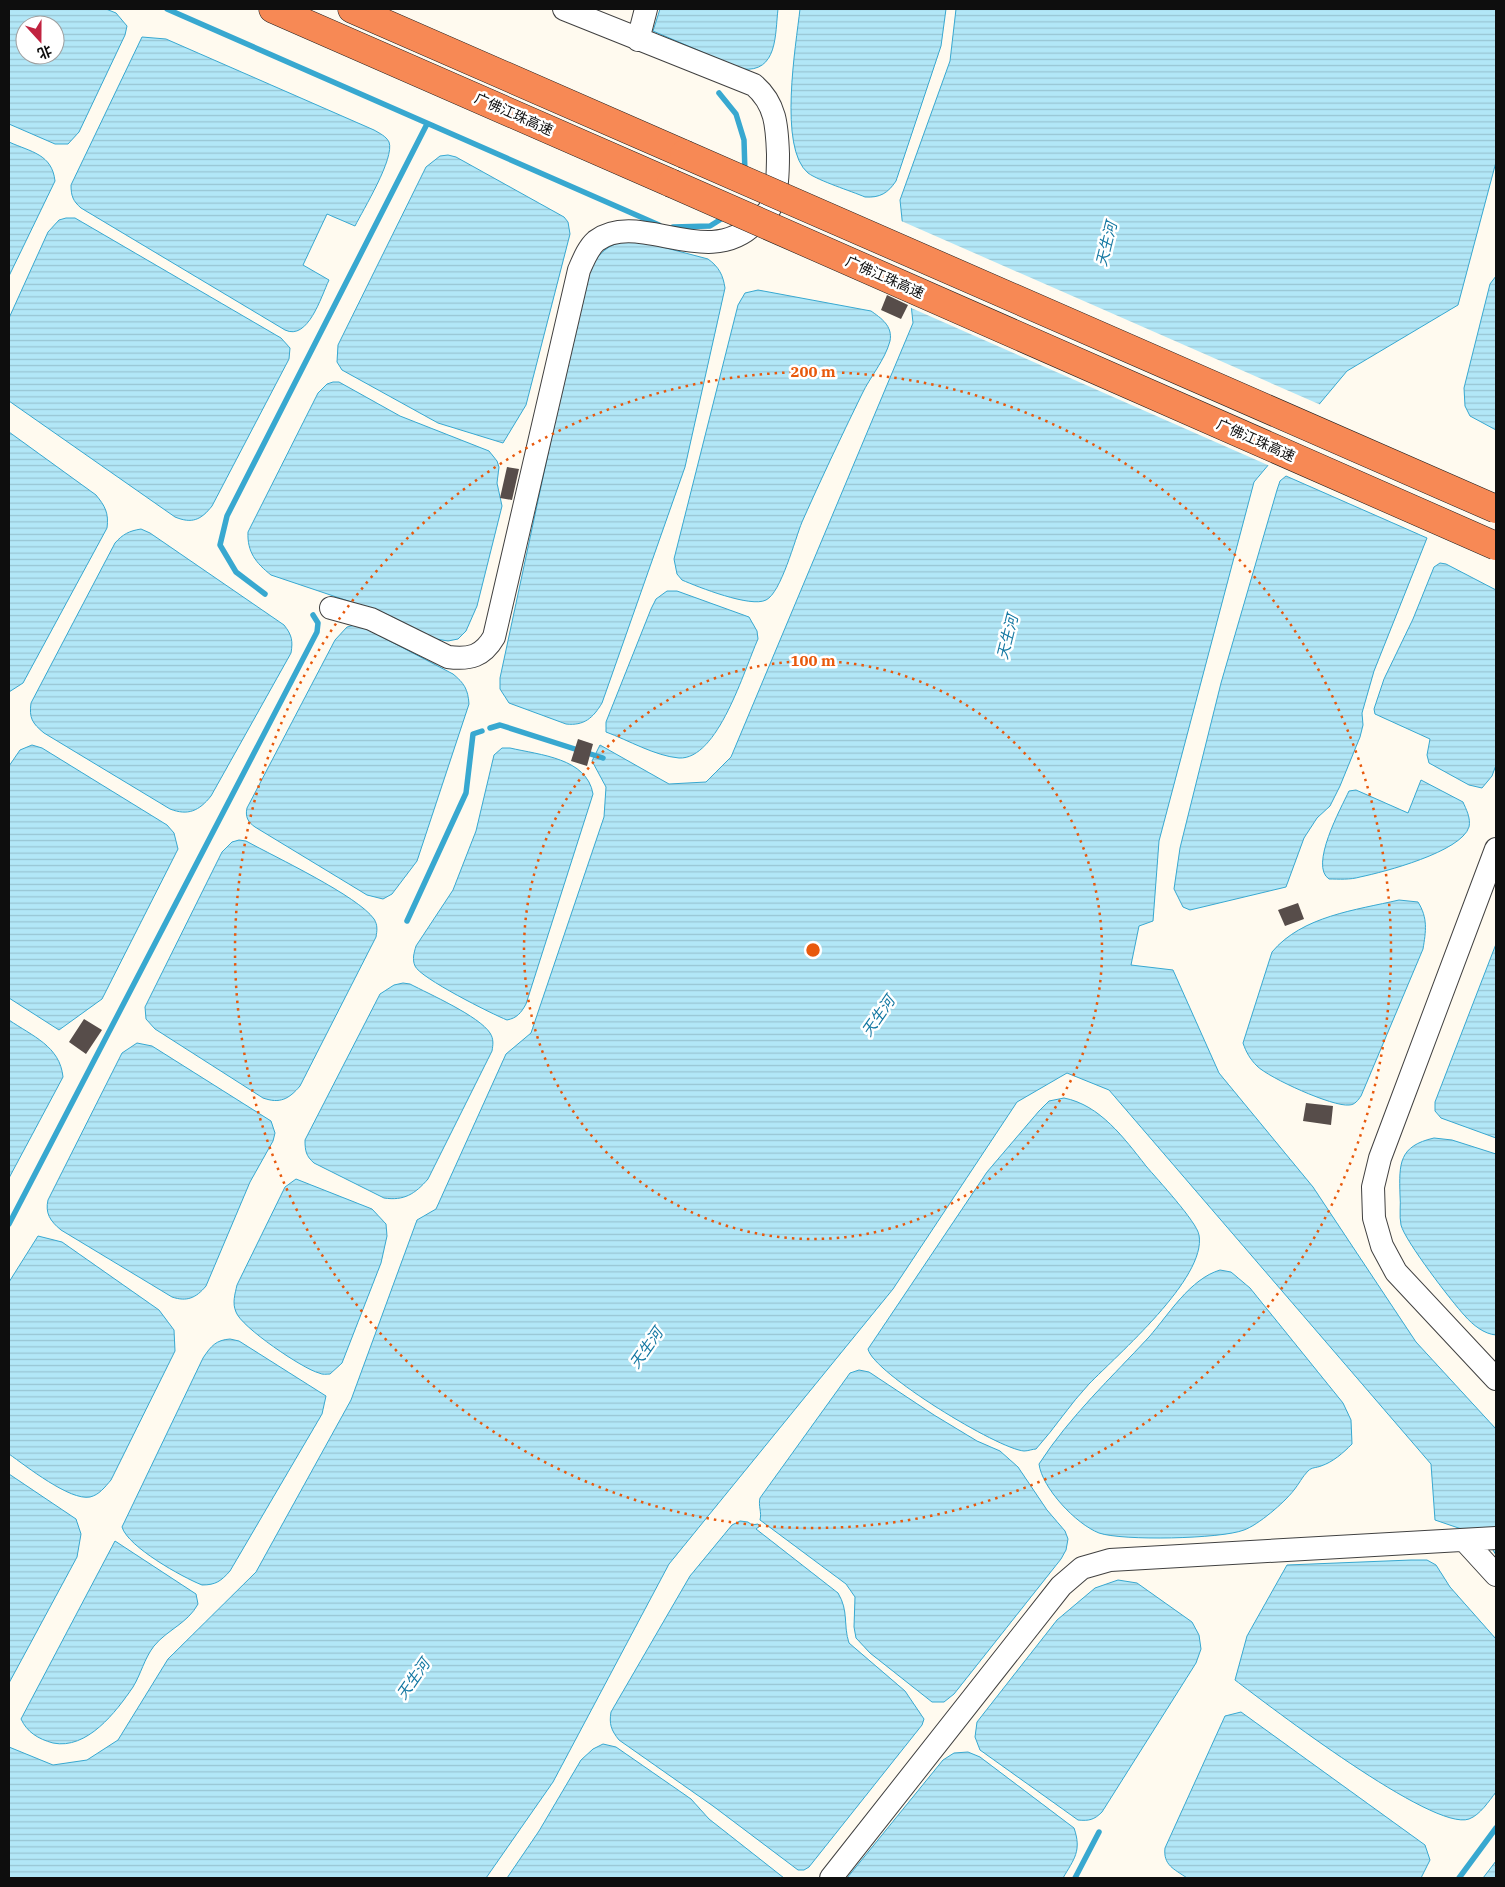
<svg xmlns="http://www.w3.org/2000/svg" width="1505" height="1887" viewBox="0 0 1505 1887" font-family="'IBM Plex Serif','Noto Sans SC',serif">
<style>
.water{fill:url(#water-rules);stroke:#38a8d0;fill-rule:evenodd}
.pier{fill:#fffaef}
.lines{fill:none;stroke-linecap:round;stroke-linejoin:round}
.stream{stroke:#38a8d0;stroke-width:5.5}
.building{fill:#574d4a}
.minor-casing{stroke:#414141;stroke-width:24}
.highway-casing{stroke:#1f1f1f;stroke-width:29}
.minor{stroke:#fff;stroke-width:22}
.highway{stroke:#f78955;stroke-width:28}
.highway-bridge-casing{stroke:#1f1f1f;stroke-width:29;stroke-linecap:butt}
.highway-bridge{stroke:#f78955;stroke-width:28}
.ring{fill:none;stroke:#e8590c;stroke-width:2.5;stroke-dasharray:2.5 5}
.labels{text-anchor:middle;dominant-baseline:central;stroke-width:5;stroke-linejoin:round;paint-order:stroke}
.street-label{font-size:14px;fill:#0e0e0e;stroke:#fff}
.water-label{font-size:15px;font-style:italic;fill:#1478a2;stroke:#fff}
.centre{fill:#e8590c;stroke:#fff;stroke-width:2.5}
.ring-label{font-size:15px;text-anchor:middle;font-weight:bold;fill:#e8590c;stroke:#fff;stroke-width:5;stroke-linejoin:round;paint-order:stroke}
</style>
<defs>
<pattern id="water-rules" width="6" height="5" patternUnits="userSpaceOnUse" patternTransform="scale(1.25)"><rect width="6" height="5" fill="#b2e7f7"/><path d="M0 2.5h6" fill="none" stroke="#98c5d3"/></pattern>
</defs>
<rect width="100%" height="100%" fill="#fffaef"/>
<!-- water -->
<path class="water" d="M9,9H106L116,13L127,26L125,35L79,132L68,144H55L9,124ZM25,25H55V55H25Z
M660,9H778C775,34 778,73 742,69L653,31Z
M800,9H946L941,46L896,181C888,193 880,198 865,197C851,191 819,181 808,173C778,148 796,45 800,9Z
M956,9H1496V162L1458,305L1347,371L1254,482L1159,841L1153,921L1139,926L1131,965L1173,970L1219,1073L1313,1187L1416,1342L1496,1429V1555L1485,1537L1435,1520L1431,1464L1109,1090L1067,1073L1017,1102L893,1289L669,1564L553,1782L486,1878H9V1747L53,1765L87,1760L118,1740L168,1659L256,1572L351,1400L417,1220L436,1209L506,1054L531,1033L604,817L606,787L592,761L600,745L669,784L706,782L731,757L913,323L900,200L950,61Z
M142,37L166,39L374,130C379,133 386,136 389,142C395,158 363,210 355,226L327,214L303,265L329,280C321,297 308,341 285,330L81,208C73,201 71,196 71,185Z
M9,142C31,152 52,154 55,181L9,276Z
M448,155L456,157L564,217L568,222L570,234L526,405L503,443L438,423L342,370L337,362L338,345L426,167L440,156Z
M66,218H75L281,338L290,348L289,359L212,506C201,520 192,524 175,517L9,401V318L48,232L59,220Z
M636,240L708,259C719,267 723,275 725,288L685,467L602,703C593,718 584,726 566,724L509,703L500,689V678L587,272C600,251 611,241 636,240Z
M1496,276V430L1470,416L1465,406L1464,388L1490,284Z
M758,290L871,311C881,318 893,326 890,341C885,360 870,377 862,394C841,437 821,479 802,522C795,539 781,593 766,600C751,608 698,587 682,580L677,574L674,559L738,305L745,293Z
M333,382H339L400,416L489,451L497,461L499,467L497,483L502,506L477,606L466,631L458,639L448,641L436,639L384,613L271,575C256,563 247,552 248,532L318,393L327,384Z
M9,432L96,495C105,506 109,513 107,528L23,683L9,692Z
M1286,476L1427,538L1374,671L1362,713L1363,725L1360,737L1340,786L1330,806L1317,818L1304,838L1286,887L1190,910L1183,907L1174,889L1180,848L1221,683L1277,490L1280,481Z
M141,529L150,533L284,625C292,635 293,641 291,653L211,796C199,811 188,816 170,809L44,733C32,723 29,718 31,703L115,543C123,534 129,531 141,529Z
M1440,563L1446,564L1496,590V765L1492,776L1482,788L1469,785L1429,763L1427,755L1430,739L1375,714L1374,709L1384,679L1413,619L1434,567Z
M667,591H677L749,617L757,631L758,639C744,670 718,760 679,758C655,756 628,740 606,732V722L651,609L656,599Z
M355,625L363,627L453,674C464,683 468,689 469,704L417,861L392,894L383,899L367,895L255,827C248,822 245,817 247,808L335,640L347,627Z
M32,745L42,748L167,825L174,833L178,849L102,999L59,1030L9,998V766L20,750Z
M502,748H510C540,755 587,758 593,794L526,1004C521,1013 517,1018 507,1020C492,1014 420,978 415,966C412,959 414,953 416,946L453,890L476,831L494,755Z
M1421,780L1463,802C1466,809 1471,818 1469,827C1461,852 1384,872 1360,877C1350,880 1339,879 1329,879C1309,866 1341,808 1349,791L1356,790L1408,813Z
M239,840L246,841C275,857 358,896 374,919C378,925 377,931 376,937L300,1086C289,1099 280,1104 263,1098L155,1029L146,1019L145,1007L222,852L232,842Z
M1399,900L1418,902C1428,918 1426,931 1423,949L1361,1096C1358,1100 1355,1105 1349,1105C1333,1107 1269,1078 1257,1066C1250,1059 1246,1052 1243,1043L1272,952C1302,916 1356,910 1399,900Z
M1496,944V1138L1441,1118L1435,1111V1102Z
M403,983L410,984C429,994 479,1016 490,1033C494,1039 493,1045 492,1051L428,1179C415,1194 404,1201 384,1198L314,1163C306,1156 305,1151 305,1140L380,994L394,985Z
M9,1020C32,1036 60,1046 63,1077L9,1178Z
M137,1043L152,1046L271,1121L275,1133L273,1141L250,1182L206,1286C196,1298 187,1302 172,1297L61,1230C50,1221 45,1213 48,1200L122,1053Z
M1064,1098C1100,1105 1124,1138 1146,1166C1157,1179 1197,1222 1199,1235C1207,1278 1117,1355 1089,1384C1070,1404 1055,1428 1036,1449C1033,1449 1028,1451 1024,1451C998,1449 873,1373 868,1349L987,1172L1039,1111L1049,1101Z
M1434,1138L1452,1140L1496,1154V1335C1484,1334 1473,1325 1465,1316C1452,1302 1405,1241 1401,1225C1399,1216 1401,1204 1400,1195C1399,1163 1399,1146 1434,1138Z
M296,1179L372,1209L386,1224L387,1236L381,1263L342,1363L330,1374C326,1374 323,1375 319,1373C303,1369 241,1327 236,1312C232,1303 235,1294 237,1285L285,1187Z
M38,1236L62,1242L159,1310L174,1330L175,1351L111,1480C105,1487 99,1495 90,1497C70,1501 26,1466 9,1454V1282Z
M1220,1270L1231,1272L1250,1288L1343,1403L1351,1420L1352,1444C1343,1453 1333,1462 1321,1466C1316,1468 1312,1467 1308,1471C1302,1477 1299,1484 1294,1490C1284,1503 1258,1525 1244,1530C1221,1539 1122,1541 1099,1533C1076,1524 1042,1488 1039,1464C1070,1416 1111,1378 1149,1337C1169,1314 1190,1279 1220,1270Z
M230,1339L239,1341L326,1396L322,1414L230,1571C221,1581 216,1585 202,1585C182,1577 128,1547 122,1527L203,1358C211,1346 216,1340 230,1339Z
M859,1370L869,1372L934,1415L977,1441L1000,1451L1018,1467L1047,1510L1065,1531L1068,1539L1066,1550L1061,1559L954,1694L944,1702H932L870,1653L856,1638L854,1627L855,1597L846,1584L760,1520C762,1512 758,1506 760,1498L850,1373Z
M9,1474L76,1519L81,1534L77,1557L9,1683Z
M740,1521L748,1522L752,1525L758,1524L760,1526L756,1529L838,1593C849,1611 843,1625 849,1643L905,1691L924,1719L922,1725L809,1867L804,1870H798L713,1806L619,1740C611,1730 609,1724 611,1712L690,1576L732,1525Z
M115,1541L196,1594L198,1604C188,1623 167,1630 154,1646C144,1659 141,1674 133,1687C116,1712 87,1750 53,1743C38,1739 27,1732 21,1719Z
M1411,1560H1427L1436,1565L1450,1587L1496,1639V1792C1489,1801 1480,1815 1469,1819C1433,1832 1268,1705 1235,1680L1247,1636L1287,1565Z
M1118,1580L1137,1583L1192,1622L1199,1635L1201,1649L1196,1663L1102,1812C1094,1820 1089,1821 1078,1820L980,1750L975,1737L977,1722L1057,1620L1095,1588Z
M1241,1712L1425,1845L1430,1860L1421,1878H1187C1174,1869 1163,1865 1165,1848L1225,1716Z
M603,1744L616,1747L691,1799L709,1819L784,1878H507L539,1831L581,1760L593,1749Z
M968,1752L980,1757L1074,1828C1082,1851 1074,1859 1063,1878H847L943,1760L954,1753Z
M1496,1861V1878H1483Z"/>
<!-- pier -->
<path class="pier" d="M899,220L1321,405L1270,466L909,307Z"/>
<g class="lines">
<!-- stream -->
<path class="stream" d="M167,9L659,225
M719,93L736,114L744,140L745,173
M673,227L710,226L726,216
M265,594L236,572L220,545L227,516L427,124
M490,728L500,725L603,758
M407,921L466,793L473,734L482,731
M9,1224L317,632L318,623L313,615
M1075,1878L1099,1832
M1459,1878L1496,1828"/>
</g>
<!-- building -->
<path class="building" d="M887,295L908,305L901,319L881,310Z
M507,467L519,469L512,500L500,498Z
M578,739L593,744L587,766L571,761Z
M1298,903L1304,919L1285,926L1278,910Z
M84,1019L102,1030L86,1054L69,1042Z
M1306,1103L1333,1106L1331,1125L1303,1121Z"/>
<g class="lines">
<defs>
<path id="minor" d="M638,40L646,9
M331,608L371,619L448,657C470,660 483,656 494,637L579,270C583,261 588,248 596,241C639,209 707,271 755,223C759,219 766,214 769,210C778,194 778,171 778,154C777,126 776,104 754,85L564,9
M1496,849L1380,1158L1373,1187L1374,1218L1382,1246L1396,1272L1496,1379
M1464,1540L1496,1575
M831,1878L1061,1586L1082,1568L1110,1560L1496,1538"/>
<path id="highway" d="M273,9L671,183
M352,9L684,154"/>
</defs>
<!-- minor casing -->
<use href="#minor" class="minor-casing"/>
<!-- highway casing -->
<use href="#highway" class="highway-casing"/>
<!-- minor -->
<use href="#minor" class="minor"/>
<!-- highway -->
<use href="#highway" class="highway"/>
<defs>
<path id="highway-bridge" d="M684,154L1496,509
M671,183L1496,546"/>
</defs>
<!-- highway-bridge casing -->
<use href="#highway-bridge" class="highway-bridge-casing"/>
<!-- highway-bridge -->
<use href="#highway-bridge" class="highway-bridge"/>
</g>
<!-- distance rings -->
<g class="ring">
<circle cx="813" cy="950" r="289"/>
<circle cx="813" cy="950" r="578"/>
</g>
<g class="labels">
<!-- street labels -->
<g class="street-label">
<text transform="translate(514 114) rotate(24)">广佛江珠高速</text>
<text transform="translate(885 277) rotate(24)">广佛江珠高速</text>
<text transform="translate(1256 440) rotate(24)">广佛江珠高速</text>
</g>
<!-- water labels -->
<g class="water-label">
<text transform="translate(1106 244) rotate(-76)">天生河</text>
<text transform="translate(1007 637) rotate(-76)">天生河</text>
<text transform="translate(878 1016) rotate(-55)">天生河</text>
<text transform="translate(646 1348) rotate(-55)">天生河</text>
<text transform="translate(413 1679) rotate(-55)">天生河</text>
</g>
</g>
<circle cx="813" cy="950" r="8" class="centre"/>
<g class="ring-label">
<text x="813" y="377">200 m</text>
<text x="813" y="666">100 m</text>
</g>
<!-- border -->
<rect width="1505" height="1887" fill="none" stroke="#0e0e0e" stroke-width="20"/>
<!-- north arrow -->
<g transform="translate(40 40) rotate(159)"><circle r="24" fill="#ffffff" stroke="#9f9f9f"/>
<path d="M0-4L9 19L0 12L-9 19Z" fill="#c12340"/>
<text y="-8" font-size="14" font-weight="bold" text-anchor="middle" fill="#0e0e0e">北</text>
</g>
</svg>
